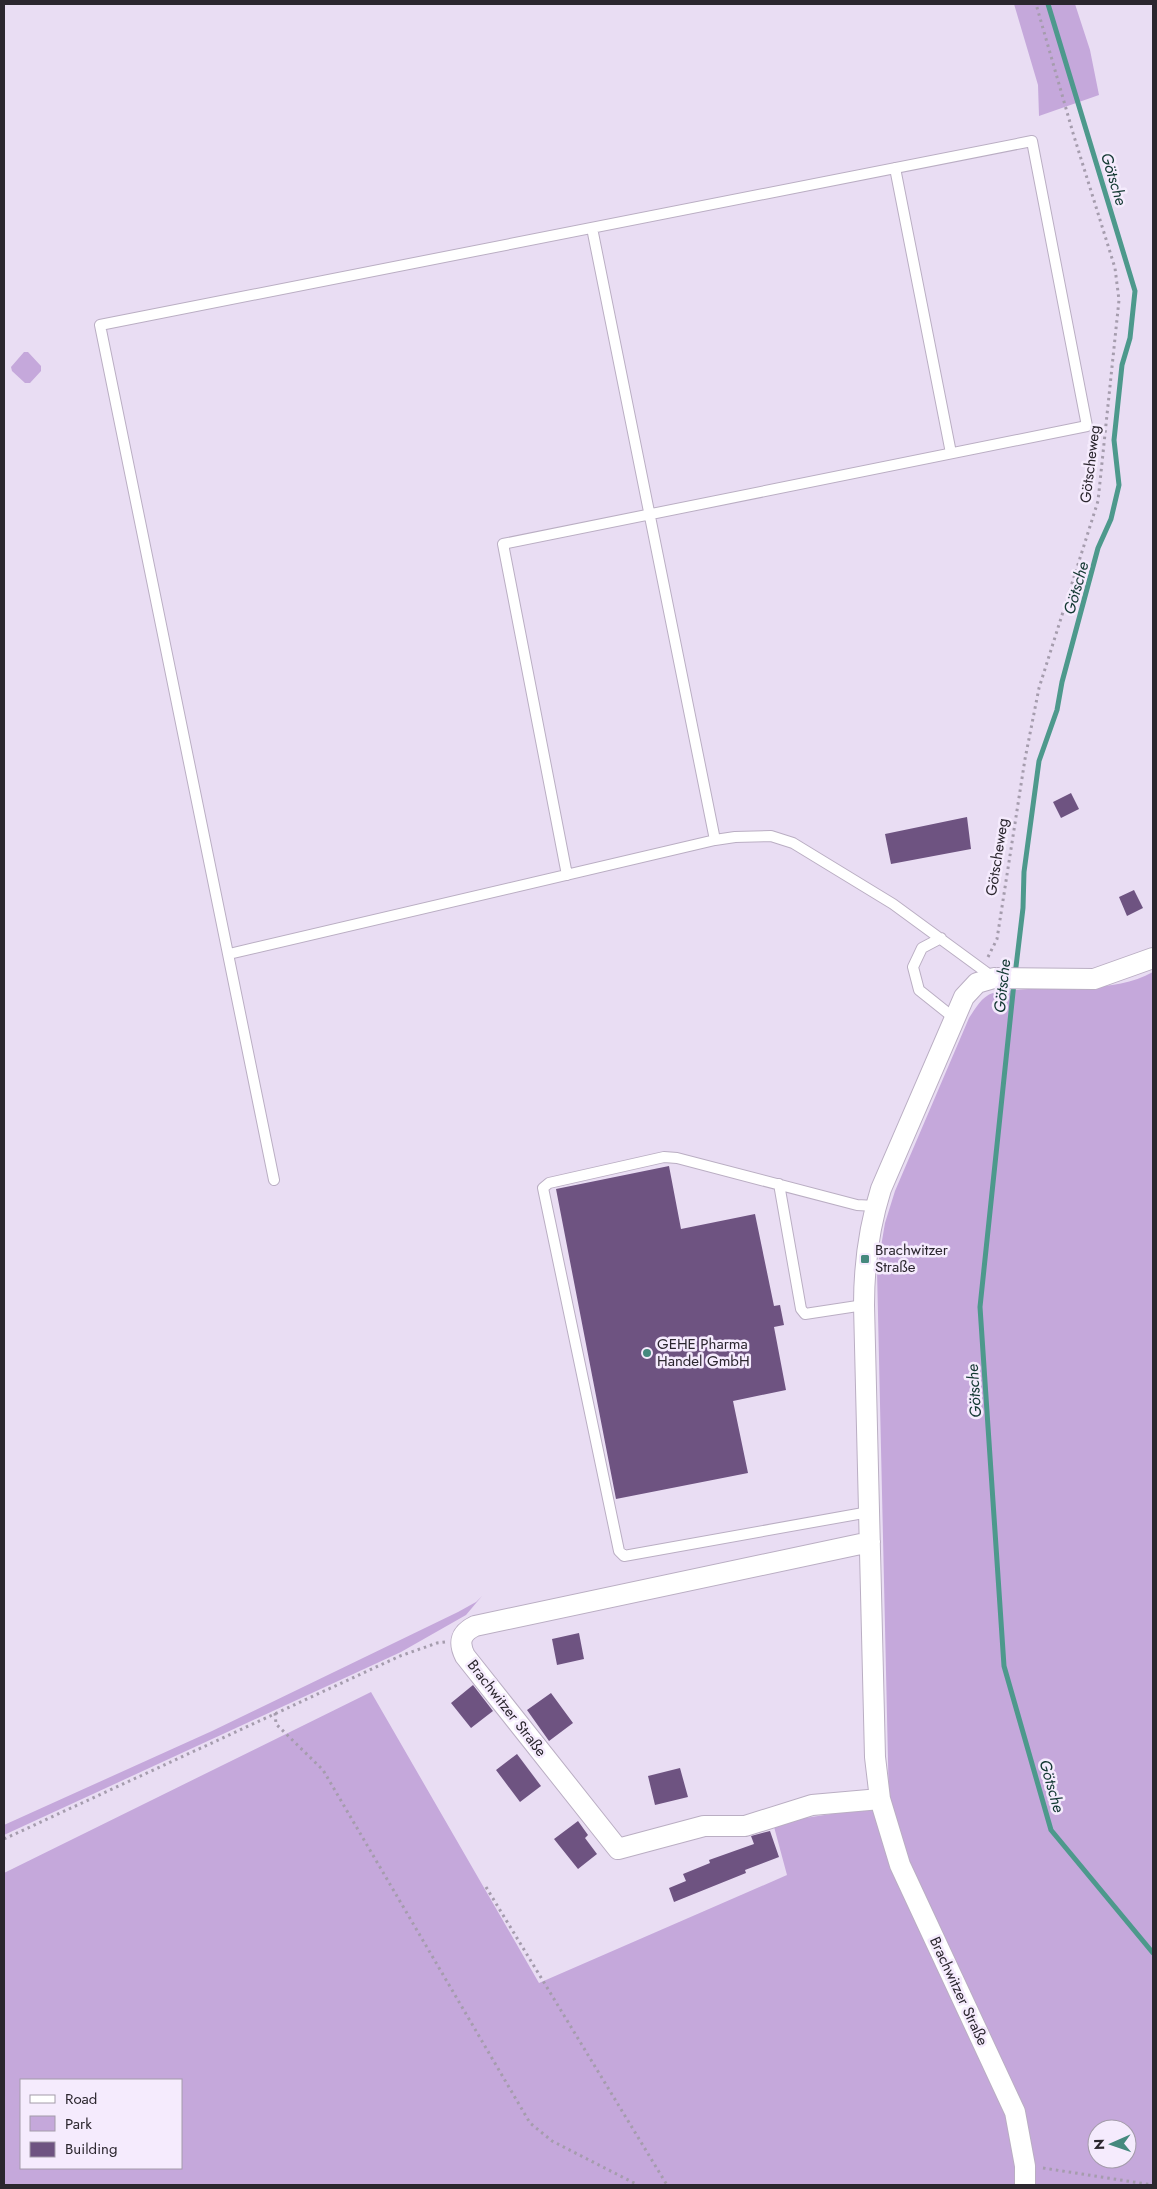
<svg xmlns="http://www.w3.org/2000/svg" width="1157" height="2189" viewBox="0 0 1157 2189" font-family="Jost,sans-serif">
<style>
.green{fill:#c5a8db;fill-rule:evenodd}
.lines{fill:none;stroke-linecap:round;stroke-linejoin:round}
.stream{stroke:#4d998c;stroke-width:5}
.building{fill:#6e5381}
.service-casing{stroke:#baaec3;stroke-width:12}
.minor-casing{stroke:#baaec3;stroke-width:22}
.path{stroke:#a59cad;stroke-width:3;stroke-dasharray:2.5 4;stroke-linecap:butt}
.service{stroke:#fff;stroke-width:10}
.minor{stroke:#fff;stroke-width:20}
.poi-dot{fill:#45897e;stroke:#f5ebfd;stroke-width:2}
.labels{text-anchor:middle;dominant-baseline:central;stroke-width:5;stroke-linejoin:round;paint-order:stroke}
.street-label{font-size:15px;fill:#2b262e;stroke:#f5ebfd}
.poi-label{font-size:15px;fill:#2b262e;stroke:#f5ebfd;text-anchor:start}
.water-label{font-size:16px;font-style:italic;fill:#133832;stroke:#f5ebfd}
</style>
<rect width="100%" height="100%" fill="#e9ddf3"/>
<!-- green -->
<path class="green" d="M1014,4H1075L1090,50L1099,95L1039,116L1038,85Z
M24,352H28L41,366V371L30,383H25L12,371L11,367Z
M1153,972V2185H4V1873L371,1692L539,1983L787,1875L773,1823L889,1805L877,1270L885,1223L895,1191L969,1018C975,1009 982,996 993,993C1000,991 1009,991 1016,990C1060,985 1113,994 1153,972ZM21,2080H181V2168H21ZM1097,2129H1127V2159H1097Z
M482,1596L466,1615L401,1652L4,1835V1825L212,1731L458,1612L476,1602Z"/>
<g class="lines">
<!-- stream -->
<path class="stream" d="M1015,975L1023,908L1024,872L1039,761L1057,710L1062,682L1098,548L1111,519L1119,485L1114,440L1122,365L1130,338L1135,291L1048,4
M1014,983L980,1307L1004,1666L1051,1830L1153,1953"/>
</g>
<!-- building -->
<path class="building" d="M1071,793L1079,809L1061,818L1053,802Z
M967,817L971,849L891,864L885,834Z
M1134,890L1143,908L1127,916L1119,897Z
M669,1166L681,1229L755,1214L774,1306L780,1305L784,1325L774,1327L786,1390L733,1401L748,1473L616,1499L556,1189Z
M579,1633L584,1659L557,1665L552,1639Z
M473,1685L493,1711L471,1728L451,1703Z
M551,1693L573,1723L549,1741L527,1710Z
M517,1754L541,1786L520,1802L496,1770Z
M680,1768L688,1797L655,1805L648,1776Z
M578,1821L588,1835L585,1838L597,1854L578,1869L554,1839Z
M770,1831L779,1857L745,1870L746,1873L674,1902L669,1888L686,1881L683,1874L710,1863L709,1860L754,1844L751,1836Z"/>
<g class="lines">
<defs>
<path id="service" d="M895,168L951,453
M592,228L715,840
M941,938L922,948L913,967L919,990L954,1018
M229,954L715,840L735,837L771,836L793,843L893,904L994,978
M274,1180L100,325L1032,141L1087,426L503,544L567,875
M779,1184L801,1309L805,1314L864,1305
M869,1512L624,1556L619,1551L543,1188L549,1183L664,1157L677,1158L857,1205L875,1206"/>
<path id="minor" d="M870,1542L475,1626C461,1633 458,1642 465,1656L618,1849L704,1826H745L812,1805L880,1799
M1025,2185V2166L1015,2112L900,1865L880,1799L875,1757L864,1305C864,1265 869,1227 881,1189L964,997L977,983L994,978L1094,979L1153,958"/>
</defs>
<!-- service casing -->
<use href="#service" class="service-casing"/>
<!-- minor casing -->
<use href="#minor" class="minor-casing"/>
<!-- path -->
<path class="path" d="M988,957L997,939L1025,759L1039,688L1098,501L1119,300L1115,268L1073,133L1036,4
M275,1713L276,1724L323,1770L530,2123L552,2141L638,2185
M4,1839L400,1656L437,1643L445,1642
M486,1887L667,2185
M1043,2168L1153,2185"/>
<!-- service -->
<use href="#service" class="service"/>
<!-- minor -->
<use href="#minor" class="minor"/>
</g>
<!-- markers -->
<g class="poi-dot">
<rect x="860" y="1254" width="10" height="10" rx="2.5"/>
<circle cx="647" cy="1353" r="5"/>
</g>
<g class="labels">
<!-- street labels -->
<g class="street-label">
<text transform="translate(1090 464) rotate(-83)">Götscheweg</text>
<text transform="translate(997 857) rotate(-81)">Götscheweg</text>
<text transform="translate(507 1708) rotate(52)">Brachwitzer Straße</text>
<text transform="translate(959 1991) rotate(65)">Brachwitzer Straße</text>
</g>
<!-- poi labels -->
<g class="poi-label">
<text x="875" y="1250">Brachwitzer<tspan x="875" dy="17">Straße</tspan></text>
<text x="657" y="1344">GEHE Pharma<tspan x="657" dy="17">Handel GmbH</tspan></text>
</g>
<!-- water labels -->
<g class="water-label">
<text transform="translate(1114 179) rotate(73)">Götsche</text>
<text transform="translate(1076 588) rotate(-74)">Götsche</text>
<text transform="translate(1002 986) rotate(-84)">Götsche</text>
<text transform="translate(974 1391) rotate(-94)">Götsche</text>
<text transform="translate(1052 1786) rotate(74)">Götsche</text>
</g>
</g>
<!-- border -->
<rect width="1157" height="2189" fill="none" stroke="#2b262e" stroke-width="10"/>
<!-- legend -->
<rect x="20" y="2079" width="162" height="90" fill="#f5ebfd" stroke="#a49caa"/>
<rect x="30" y="2095" width="25" height="8" fill="#ffffff" stroke="#a49caa"/>
<text x="65" y="2104" font-size="15" fill="#2b262e">Road</text>
<rect x="30" y="2116" width="25" height="15" fill="#c5a8db" stroke="#a49caa"/>
<text x="65" y="2129" font-size="15" fill="#2b262e">Park</text>
<rect x="30" y="2142" width="25" height="15" fill="#6e5381" stroke="#a49caa"/>
<text x="65" y="2154" font-size="15" fill="#2b262e">Building</text>
<!-- north arrow -->
<g transform="translate(1112 2144) rotate(268)"><circle r="24" fill="#f5ebfd" stroke="#a49caa"/>
<path d="M0-4L9 19L0 12L-9 19Z" fill="#45897e"/>
<text y="-8" font-size="14" font-weight="bold" text-anchor="middle" fill="#2b262e">N</text>
</g>
</svg>
